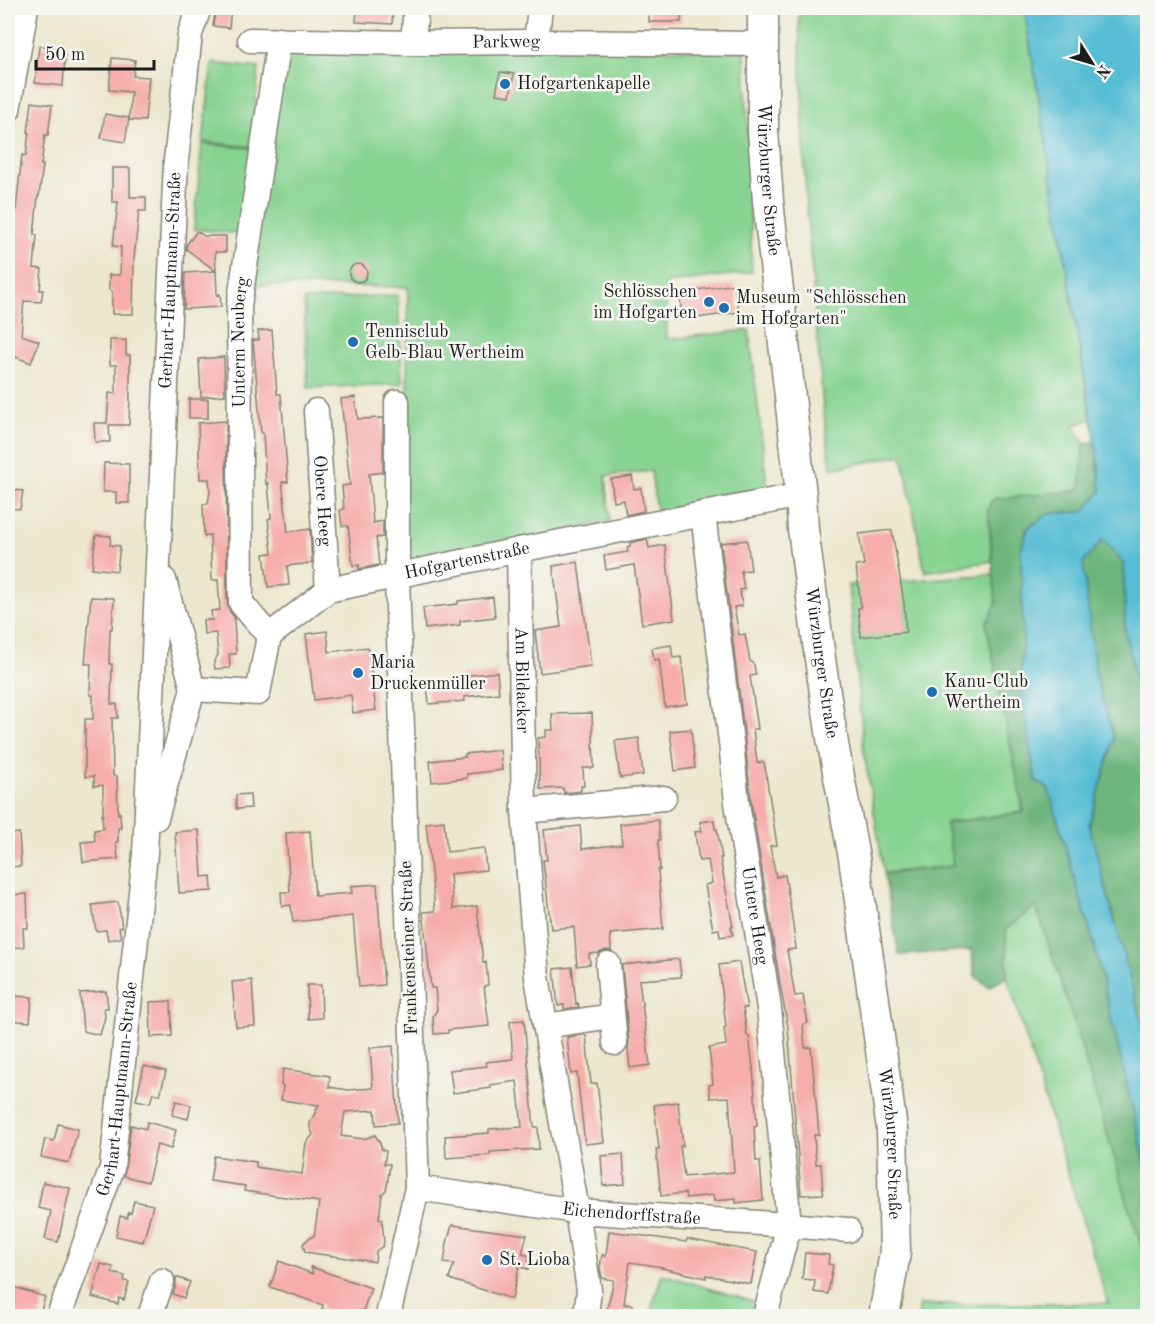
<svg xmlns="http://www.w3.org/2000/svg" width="1155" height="1324" viewBox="0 0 1155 1324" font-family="'Old Standard TT',serif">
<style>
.green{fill:#87d391;stroke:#527856;stroke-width:1.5}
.forest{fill:#6db57b;stroke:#44684c;stroke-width:1.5}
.water{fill:#57bdd4;stroke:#3a6c78;stroke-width:1.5}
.building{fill:#f6adac}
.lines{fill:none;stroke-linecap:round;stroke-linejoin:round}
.minor-casing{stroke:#848275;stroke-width:27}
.major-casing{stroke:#848275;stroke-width:33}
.minor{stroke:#fff;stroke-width:24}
.major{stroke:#fff;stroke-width:30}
.poi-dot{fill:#1f6fb2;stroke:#f6f6f2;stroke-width:2}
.labels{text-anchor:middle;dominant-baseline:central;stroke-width:5;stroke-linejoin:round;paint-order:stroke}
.street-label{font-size:18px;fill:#1c1c1c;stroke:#f6f6f2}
.poi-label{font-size:18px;fill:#1c1c1c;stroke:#f6f6f2;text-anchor:start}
</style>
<rect width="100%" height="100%" fill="#f6f6f2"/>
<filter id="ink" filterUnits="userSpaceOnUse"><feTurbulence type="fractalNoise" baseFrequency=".0167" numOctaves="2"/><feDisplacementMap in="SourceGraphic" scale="12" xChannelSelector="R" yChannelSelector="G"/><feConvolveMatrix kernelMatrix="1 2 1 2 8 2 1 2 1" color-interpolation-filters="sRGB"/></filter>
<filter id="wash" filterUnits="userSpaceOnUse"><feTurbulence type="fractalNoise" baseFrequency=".008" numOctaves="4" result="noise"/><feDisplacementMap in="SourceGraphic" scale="24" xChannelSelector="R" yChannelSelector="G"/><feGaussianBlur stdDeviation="1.35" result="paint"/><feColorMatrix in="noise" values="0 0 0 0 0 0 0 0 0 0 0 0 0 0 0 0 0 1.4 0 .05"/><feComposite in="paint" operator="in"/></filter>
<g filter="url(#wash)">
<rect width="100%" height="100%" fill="#ece7ce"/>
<!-- green -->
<path class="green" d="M802,8H1024L1091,419L1074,425L1084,444L1080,490L988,508L992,561L925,572L902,455L831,469L823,406L806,202L799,17Z
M279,40L745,51L752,272L666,283L667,339L749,330L768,491L657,516L651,471L606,476L610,521L400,568L407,392L408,287L242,285Z
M212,63L259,68L251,147L203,142Z
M202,144L251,148L243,234L194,229Z
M398,295L402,384L308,388L304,300Z
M995,574L998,644L1023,812L946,823L953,866L884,873L864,752L848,585Z
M1036,906L1074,1022L1134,1224L1147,1260V1316H919V1305L1108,1303L1007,977L1006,929Z
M662,1274L754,1302L749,1316H649Z"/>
<!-- forest -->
<path class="forest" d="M1095,441L1101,491L1083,512L1050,513L1027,528L1021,550L1023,640L1020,687L1036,782L1048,787L1094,944L1147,1170V1260L1134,1224L1074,1022L1036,906L1006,929L1007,977L989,987L975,976L971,950L899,955L884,874L953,866L946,823L1024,812L986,624L996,604L988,508L993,499L1080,490L1084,444Z
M1103,538L1124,564L1125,630L1147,733V1038L1139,1012L1089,825L1114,739L1096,677L1082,563Z"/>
<!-- water -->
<path class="water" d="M1024,8H1147V733L1125,630L1124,564L1103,539L1083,563L1096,677L1114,739L1089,825L1139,1012L1147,1038V1170L1094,944L1048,787L1036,782L1020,687L1023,640L1021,550L1028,528L1050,513L1083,512L1101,491L1097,451Z"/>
<g id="blocks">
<!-- building -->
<path class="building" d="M216,8H231L229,28L213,26Z
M357,8H393L392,24L356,22Z
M649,8H682L681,22H649Z
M39,46L53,47L52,55L65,56L63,86L35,83Z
M112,58L135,60L133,76L149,77L145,121L129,120L131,92L109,90Z
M500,72L514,74L510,96L496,94Z
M32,102L52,105L48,135H45L41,165H43L39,196H38L34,235H37L34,268L42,269L40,290H43L41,302L24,301L21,335L39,341L31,363L8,354V322L11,282L8,281L22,155L26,156L29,132H28Z
M105,114L129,118L125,142L101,138Z
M112,168H130V197H146V211H139L134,259L133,314H112V291L109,290V275H120L121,247L113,246L118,202H112Z
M197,231L204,236H226V252H215L216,271L186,249L187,244Z
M349 273a9 9 0 1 1 18 0a9 9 0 1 1-18 0Z
M216,271L217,295L220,294L221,307L184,309L185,273Z
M734,284L739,312L683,320L679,293Z
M272,330L277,394H281L282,407L288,482H282L288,532L310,529L312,563L287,566L289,585L268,587L264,554L272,553L268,519L271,518L268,483L266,484L263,433H261L253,340H259L258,331Z
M110,340H126V355H130V394L129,425H109L110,442H95L94,423H107L109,393L116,394V365H110Z
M224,357L225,395L201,397L199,359Z
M355,397L358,419L383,418V472L369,474L373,523L383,521V537L376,538L379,565L359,569V565L353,566L348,526H342L340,510L344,509L342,486L350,485L341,399Z
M189,399H208V418H189Z
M226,421L227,603L230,612L235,618H234L236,654H229L230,668L215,669L214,661L218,655L216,633L204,634L203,620H212L211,611L220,610L218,580H212L210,535L204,536L203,504L208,503L210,492L209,479H200L198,423Z
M104,463L129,464V503H116V492H103Z
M632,476L634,489L641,488L644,511L626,515L624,500L614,502L611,479Z
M8,489L23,491L20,509L8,508Z
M892,530L904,603L906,632L861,637L858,608H861L856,566L864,565L859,534Z
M96,535L111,536L110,545L120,546L117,571L92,568Z
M647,539L649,548L665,545L674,619L642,624L634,565L606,570L604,556L628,552L627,547L630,546V543Z
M747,540L751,570L741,571L744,589L740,590L742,606L734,607L739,635L745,634L750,661L754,665L756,675L750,676L758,729H753L757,763L764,762L777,845L770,846L776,877L785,875L792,918L796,949L787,950L795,996L803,995L808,1023L803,1024L805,1048L811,1047L819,1135H814L816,1164H821L823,1194L801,1195L788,1027L780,984L751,801L745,741L721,543Z
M578,562L591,666L540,673L535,631L561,627L553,566Z
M91,597L114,598L112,629H110L109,664H112L111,704H117L118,718H112L113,776H117L118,814L120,813L121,828H118V842H116L118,859L83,862L81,842L95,841L94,830L103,829L102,815H103V785L94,786V776L85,777V719H93V695H90L91,664H85Z
M493,597L495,617L460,621V625L425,629L423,608L458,604V601Z
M327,631L329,652L368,647L376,710L353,713L351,695L314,700L306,634Z
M671,645L673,658L681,657L687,704L665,707L659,659L654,660L652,648Z
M497,672L499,693L464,697L465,701L429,704L427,684L462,679V676Z
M592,713L594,768H583L584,786H581V791L564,793L563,788L540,789L538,738L546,737V730H553L552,714Z
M691,729L695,768L675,771L670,731Z
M639,738L643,775L620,778L615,741Z
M500,750L502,770L467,774V778L432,782L430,761L465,757V754Z
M250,794L251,808L236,809V795Z
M658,820L660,840H658L660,870H658L663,929L610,934L611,950H606L599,953L589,954L590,964L577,966L574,927L551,929L543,860H547L544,830L580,826L582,849L622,844L620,824Z
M714,820L715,829H717L722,858H720L733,927H731L733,935L720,937L719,929L713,930L705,885L712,883L708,860L699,861L695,832L702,831L700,822Z
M444,821L447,852L484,848L486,870L450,874L453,909L477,906L483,963L486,962L488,985L484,986L489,1026L448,1030V1033L434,1034L433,1016L437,1010L435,988H431L423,912L435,911L426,823Z
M199,830L202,877L211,876L212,891L179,893L175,832Z
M310,831L315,896L352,893L351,886L377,884L384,985L359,987L353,916L293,922L291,905L282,906L281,892H290L286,833Z
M19,833L21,866L8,867V834Z
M27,894L28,928H23L24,947L8,948V895Z
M118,902L122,927L119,928L121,938L108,940L106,930L96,931L92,905Z
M679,959L681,977L639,980L650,1065L630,1068L628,1049L629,1042L622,965Z
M739,962L747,1008H743L747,1036H749L753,1067L757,1126L754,1127L756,1161H760L763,1200L736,1203V1199L714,1201L713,1195L686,1198L685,1193L661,1196L656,1149H659L654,1105L678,1102L683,1146H680L684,1177L734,1172L729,1097L710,1098L709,1085L713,1084L709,1048L726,1045L724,1028L726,1027L719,965Z
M572,967L576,1004L578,1003L579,1007L564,1009V1005L558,1006L554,969Z
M252,980L255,1026L236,1027L232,982Z
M307,985H321L322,1018L308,1019Z
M106,991L108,1008H104L105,1017L100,1035L83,1031L80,993Z
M8,996L32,997L30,1022L8,1020Z
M171,1001L172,1036L151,1037L150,1002Z
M524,1020L534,1127H538L539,1149L490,1152V1155L446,1158L445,1136L489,1133V1129L522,1127L517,1081L490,1085L491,1088L453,1093L450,1070L487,1066L486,1062L513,1059L510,1021Z
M582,1035H586L591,1084L597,1083L604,1142L585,1144L577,1073L571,1074L567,1037Z
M393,1046L398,1123L376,1125L375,1110L345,1112L341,1136L364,1139L375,1135L380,1143L382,1150L386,1151L384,1164H390L387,1186L386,1190L382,1194L379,1219H382L384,1242L383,1246L376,1251L375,1262L305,1252L303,1244L309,1238L314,1236L319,1202L244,1191L245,1186L210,1181L214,1156L256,1162V1167L302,1174L306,1143L313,1135L310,1127V1123L319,1105L281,1100L283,1086L281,1085L283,1069L330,1076L329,1087L348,1090L373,1088L370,1048Z
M144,1066L166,1071L160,1095L153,1093L150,1103L136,1100Z
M176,1101L191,1105L188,1119L172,1115Z
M147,1122L176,1130L171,1149L157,1145L148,1182L124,1176L131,1125L146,1129Z
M58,1124L78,1129L69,1163L41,1157L45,1139L54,1141Z
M623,1154L625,1184L603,1186L601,1156Z
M43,1182L70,1188L58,1242L45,1239L51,1211L38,1208Z
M134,1201L153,1205L143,1242L116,1236L120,1216L127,1218L128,1212L131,1213Z
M452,1225L527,1235L522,1254L530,1256L528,1269L519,1267L512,1299L449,1279L454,1264L444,1263L447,1243Z
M609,1231L686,1242L687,1239L757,1252L751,1284L706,1275V1278L662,1268L663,1267L630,1262L624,1304L632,1305L629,1317H605L614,1280L602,1278L600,1268L602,1255L606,1256Z
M805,1253L829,1255L828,1264L833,1265L828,1294L814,1292L815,1280L802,1279Z
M279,1261L313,1274L311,1267L371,1288L361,1317H344L322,1309L323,1305L270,1287Z
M101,1264L113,1267L112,1273L125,1276L124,1281L129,1282L124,1300L119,1298L118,1304L92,1297Z
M176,1277L190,1282L184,1298L173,1294L176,1285Z
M8,1285L45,1297L39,1317H8Z"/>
</g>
</g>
<g filter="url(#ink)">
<use href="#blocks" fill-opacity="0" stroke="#848275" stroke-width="1.5"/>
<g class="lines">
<defs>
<g id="minor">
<path id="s1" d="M250,40L413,43L536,42L763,44"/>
<path d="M536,42L540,8"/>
<path d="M413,43L416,8"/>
<path d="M8,110L26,8"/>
<path id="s2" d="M316,411L328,590"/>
<path id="s3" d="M703,514L731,742L737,803L769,1008L789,1225L765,1316"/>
<path id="s4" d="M519,550L524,811L537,977L577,1211L589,1290L586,1316"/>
<path id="s5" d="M269,636L241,603L239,306L279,40"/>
<path id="s6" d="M193,689L258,693L269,636L328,590L519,550L801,495"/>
<path d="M524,811L664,798"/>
<path d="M156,818L193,689L164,580"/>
<path d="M608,964L615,1043"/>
<path d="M545,1026L612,1016"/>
<path id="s7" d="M417,1188L577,1211L789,1225L848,1230"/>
<path id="s8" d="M59,1316L112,1168L145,854L176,161L190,34L199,8"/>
<path d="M150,1316L162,1281"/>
<path d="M388,1316L417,1188L397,576V402"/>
</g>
<g id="major">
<path id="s9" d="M763,8V131L768,201L801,495L803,529L821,666L833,744L854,858L892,1129L895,1253L884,1316"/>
</g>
</defs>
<!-- minor casing -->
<use href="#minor" class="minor-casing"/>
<!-- major casing -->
<use href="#major" class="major-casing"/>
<!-- minor -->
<use href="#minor" class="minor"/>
<!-- major -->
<use href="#major" class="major"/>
</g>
</g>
<!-- markers -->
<g class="poi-dot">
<circle cx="505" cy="84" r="6"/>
<circle cx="709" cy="302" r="6"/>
<circle cx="724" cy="308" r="6"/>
<circle cx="353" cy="342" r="6"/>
<circle cx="358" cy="673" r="6"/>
<circle cx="932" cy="692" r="6"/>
<circle cx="487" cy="1260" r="6"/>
</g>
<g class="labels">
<!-- street labels -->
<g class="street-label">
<text stroke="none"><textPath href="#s1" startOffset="256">Parkweg</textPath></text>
<text stroke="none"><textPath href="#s9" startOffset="172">Würzburger Straße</textPath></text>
<text stroke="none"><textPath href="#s8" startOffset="1047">Gerhart-Hauptmann-Straße</textPath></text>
<text stroke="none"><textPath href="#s5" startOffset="304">Unterm Neuberg</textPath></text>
<text stroke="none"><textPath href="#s2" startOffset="90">Obere Heeg</textPath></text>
<text stroke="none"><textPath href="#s6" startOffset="340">Hofgartenstraße</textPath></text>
<text stroke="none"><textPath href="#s9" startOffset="658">Würzburger Straße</textPath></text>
<text stroke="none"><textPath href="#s4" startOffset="130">Am Bildacker</textPath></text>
<text stroke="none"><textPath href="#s3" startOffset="405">Untere Heeg</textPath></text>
<text transform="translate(409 948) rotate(-92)">Frankensteiner Straße</text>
<text stroke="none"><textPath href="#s8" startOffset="236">Gerhart-Hauptmann-Straße</textPath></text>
<text stroke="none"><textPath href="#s9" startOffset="1144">Würzburger Straße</textPath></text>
<text stroke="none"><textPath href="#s7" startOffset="216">Eichendorffstraße</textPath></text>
</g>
<!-- poi labels -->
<g class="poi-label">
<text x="517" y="84">Hofgartenkapelle</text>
<text x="697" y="292" text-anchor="end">Schlösschen<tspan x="697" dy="21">im Hofgarten</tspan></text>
<text x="736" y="298">Museum "Schlösschen<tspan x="736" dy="21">im Hofgarten"</tspan></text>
<text x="365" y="332">Tennisclub<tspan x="365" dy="21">Gelb-Blau Wertheim</tspan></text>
<text x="370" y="663">Maria<tspan x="370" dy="21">Druckenmüller</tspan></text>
<text x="944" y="682">Kanu-Club<tspan x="944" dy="21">Wertheim</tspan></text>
<text x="499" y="1260">St. Lioba</text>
</g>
</g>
<!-- margin -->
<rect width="1155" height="1324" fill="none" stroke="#f6f6f2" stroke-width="30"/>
<!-- north arrow -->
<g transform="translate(1092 63) rotate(127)" stroke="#f6f6f2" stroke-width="4.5" paint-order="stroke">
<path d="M0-4.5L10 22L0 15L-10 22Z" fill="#1c1c1c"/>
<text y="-9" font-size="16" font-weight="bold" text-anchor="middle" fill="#1c1c1c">N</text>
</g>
<!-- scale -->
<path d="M36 60v9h118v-9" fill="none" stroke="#1c1c1c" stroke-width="3"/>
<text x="45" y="60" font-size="18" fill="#1c1c1c" stroke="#f6f6f2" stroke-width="4.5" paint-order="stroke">50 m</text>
</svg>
